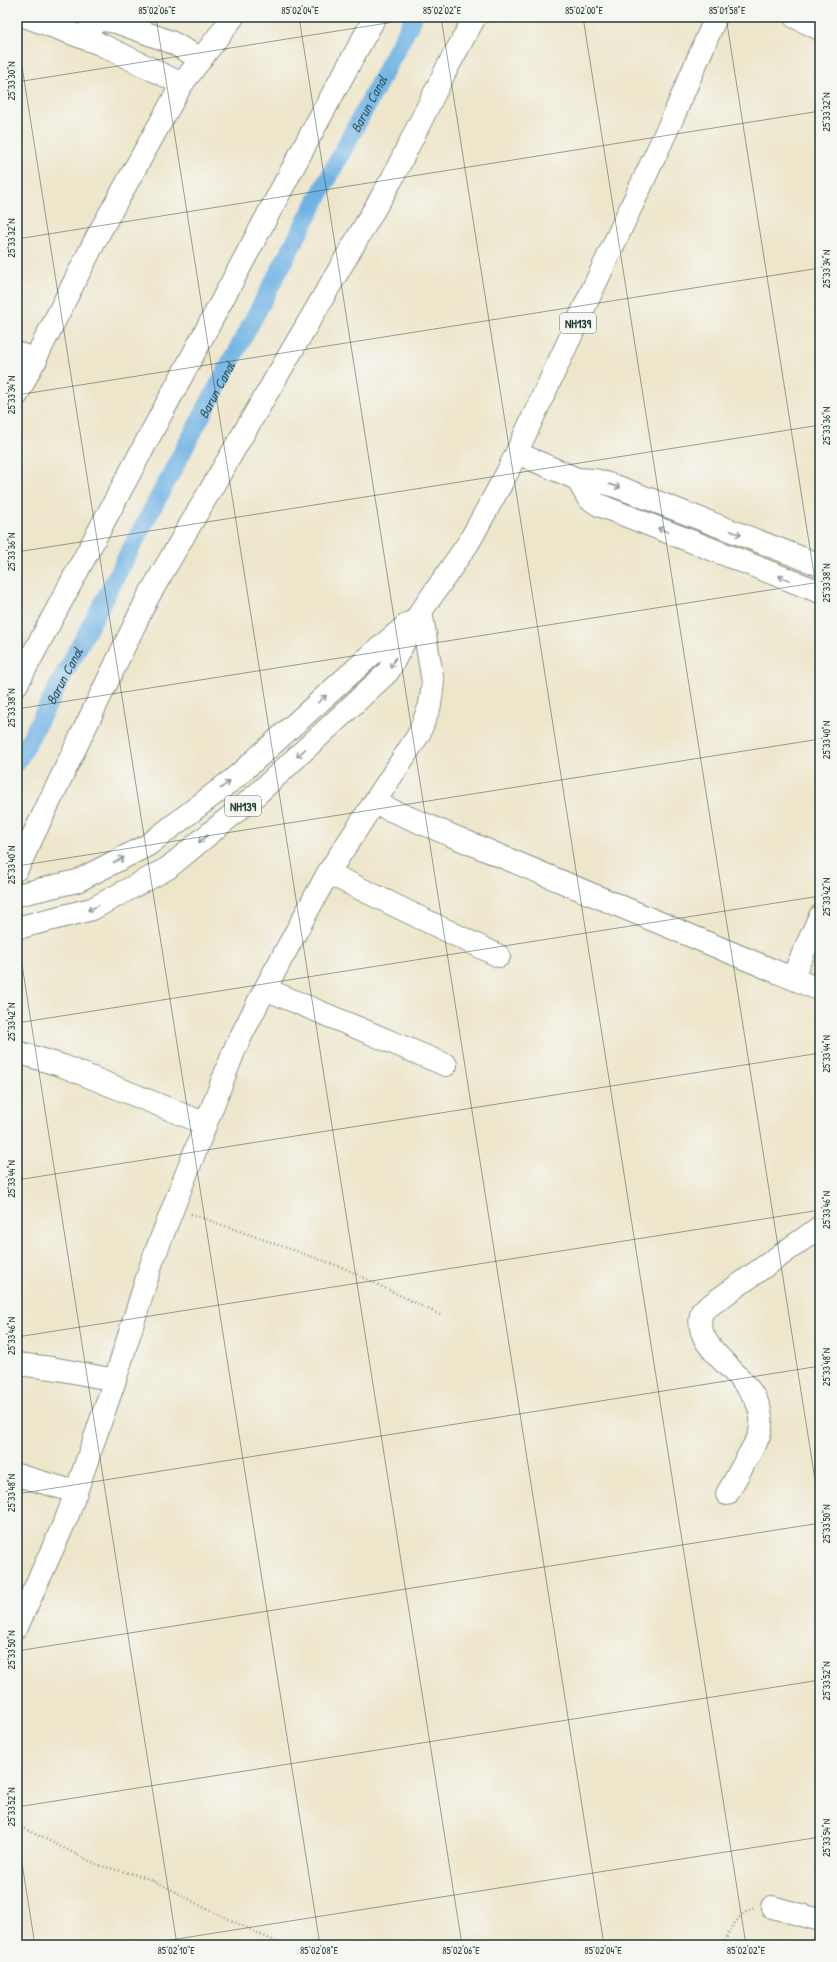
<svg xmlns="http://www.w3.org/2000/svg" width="837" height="1962" viewBox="0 0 837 1962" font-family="'Patrick Hand',sans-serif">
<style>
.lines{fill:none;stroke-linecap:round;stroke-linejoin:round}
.canal{stroke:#6eb2e4;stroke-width:18}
.minor-casing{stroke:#869280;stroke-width:24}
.major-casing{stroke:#869280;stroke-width:24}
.highway-casing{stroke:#869280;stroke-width:24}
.path{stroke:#869280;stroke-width:2.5;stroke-dasharray:1 3;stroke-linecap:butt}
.minor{stroke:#fff;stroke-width:22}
.major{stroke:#fff;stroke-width:22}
.highway{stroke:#fff;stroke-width:22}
.oneway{stroke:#8f9e9a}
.ticks{fill:none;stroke:#1f3d34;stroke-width:1;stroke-opacity:0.45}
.labels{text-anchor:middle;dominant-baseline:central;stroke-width:3;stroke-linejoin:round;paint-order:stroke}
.shield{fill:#f6f6f2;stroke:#60746d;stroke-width:1}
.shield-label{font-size:12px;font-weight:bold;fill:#1f3d34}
.water-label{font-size:14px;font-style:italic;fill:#335a60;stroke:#f6f6f2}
.neatline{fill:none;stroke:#1f3d34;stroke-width:1.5}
.ticks-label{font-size:10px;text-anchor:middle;fill:#1f3d34}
</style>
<rect width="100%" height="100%" fill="#f6f6f2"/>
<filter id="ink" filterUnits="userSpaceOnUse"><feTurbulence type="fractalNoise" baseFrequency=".025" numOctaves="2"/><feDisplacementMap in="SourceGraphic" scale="8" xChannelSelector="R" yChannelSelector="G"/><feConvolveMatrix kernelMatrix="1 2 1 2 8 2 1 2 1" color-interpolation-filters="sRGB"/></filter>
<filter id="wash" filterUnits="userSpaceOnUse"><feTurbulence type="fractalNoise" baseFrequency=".012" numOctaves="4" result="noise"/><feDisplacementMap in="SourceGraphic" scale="16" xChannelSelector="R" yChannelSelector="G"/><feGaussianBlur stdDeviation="0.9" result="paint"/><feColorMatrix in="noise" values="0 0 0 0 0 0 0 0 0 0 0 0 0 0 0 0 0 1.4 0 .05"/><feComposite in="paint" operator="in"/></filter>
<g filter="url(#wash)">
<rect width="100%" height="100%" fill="#eee6cb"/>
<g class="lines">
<!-- canal -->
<path class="canal" id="s1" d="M17,763L414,17"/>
</g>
</g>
<g filter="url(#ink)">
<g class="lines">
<defs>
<path id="minor" d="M27,17L100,44L182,84
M795,17L820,29
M82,37L96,22L103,20L116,22L171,42L201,59
M17,353L36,360
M517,453L577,479L595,480L618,487L820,565
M577,479L588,498L599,505L820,592
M374,803L820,990
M328,873L499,956
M792,978L820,916
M265,989L446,1065
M17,1052L63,1066L206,1124
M17,1364L52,1368L115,1380
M17,1475L76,1492
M727,1494C735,1480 743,1465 751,1451C754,1445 759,1439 760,1432C773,1379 687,1356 702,1311L820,1227
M17,1627L67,1517L76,1492L115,1380L152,1262L236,1046L265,989L328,873L419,734L430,705L433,682L421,611
M772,1907L820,1920"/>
<path id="major" d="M17,395L99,233L182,84L233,17
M17,684L319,119L375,17
M17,869L148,597L392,179L447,68L475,17"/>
<path id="highway" d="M17,895L77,881L148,845L236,777L370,656L409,623
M17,928L92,909L168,868L255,796L388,672L418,616L469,542L507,473L673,117L716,17"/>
</defs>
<!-- minor casing -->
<use href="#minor" class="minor-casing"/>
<!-- major casing -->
<use href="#major" class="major-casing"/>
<!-- highway casing -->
<use href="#highway" class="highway-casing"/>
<!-- path -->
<path class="path" d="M191,1214L344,1268L442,1316
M17,1825L98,1865L144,1877L163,1885L201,1906L283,1945
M723,1945C730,1930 738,1913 754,1908"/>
<!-- minor -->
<use href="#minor" class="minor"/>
<!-- major -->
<use href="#major" class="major"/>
<!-- highway -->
<use href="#highway" class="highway"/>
</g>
<!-- one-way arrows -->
<defs><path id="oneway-shaft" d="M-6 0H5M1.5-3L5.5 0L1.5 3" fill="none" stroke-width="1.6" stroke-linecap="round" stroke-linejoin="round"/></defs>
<g class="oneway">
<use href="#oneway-shaft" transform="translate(615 486) rotate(18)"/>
<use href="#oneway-shaft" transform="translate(663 530) rotate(-159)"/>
<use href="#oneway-shaft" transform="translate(736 533) rotate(21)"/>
<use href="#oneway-shaft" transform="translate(784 578) rotate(-159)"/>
<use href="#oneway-shaft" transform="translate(393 663) rotate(118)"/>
<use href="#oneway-shaft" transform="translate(322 699) rotate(-42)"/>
<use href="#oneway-shaft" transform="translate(301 753) rotate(137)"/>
<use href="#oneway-shaft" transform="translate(225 785) rotate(-38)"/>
<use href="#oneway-shaft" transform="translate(203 839) rotate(140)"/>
<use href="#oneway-shaft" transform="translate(119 860) rotate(-26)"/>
<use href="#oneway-shaft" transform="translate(93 908) rotate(156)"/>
</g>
</g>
<!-- ticks -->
<path class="ticks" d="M156,17L462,1945M299,17L604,1945M441,17L746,1945M583,17L820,1511M726,17L820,612M17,35L320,1945M17,82L425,17M17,239L820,111M17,395L820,268M17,552L820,425M17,709L820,582M17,866L820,739M17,933L177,1945M17,1023L820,896M17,1180L820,1053M17,1337L820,1210M17,1494L820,1366M17,1651L820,1523M17,1807L820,1680M17,1832L35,1945M139,1945L820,1837"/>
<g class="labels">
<!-- shield labels -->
<g class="shield">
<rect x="560" y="313" width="36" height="20" rx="3"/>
<rect x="225" y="796" width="36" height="20" rx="3"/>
</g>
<g class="shield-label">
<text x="578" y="323">NH139</text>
<text x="243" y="806">NH139</text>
</g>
<!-- water labels -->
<g class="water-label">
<text stroke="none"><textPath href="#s1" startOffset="747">Barun Canal</textPath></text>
<text stroke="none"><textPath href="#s1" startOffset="423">Barun Canal</textPath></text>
<text stroke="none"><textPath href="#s1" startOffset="99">Barun Canal</textPath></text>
</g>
</g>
<!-- margin -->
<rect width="837" height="1962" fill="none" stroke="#f6f6f2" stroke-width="44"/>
<rect x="22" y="22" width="793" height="1918" class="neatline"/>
<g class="ticks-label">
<text x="157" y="14">85°02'06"E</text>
<text x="300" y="14">85°02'04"E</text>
<text x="442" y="14">85°02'02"E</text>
<text x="584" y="14">85°02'00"E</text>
<text x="727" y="14">85°01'58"E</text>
<text transform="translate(11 81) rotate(-90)" y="4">25°33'30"N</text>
<text transform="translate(826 112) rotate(-90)" y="4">25°33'32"N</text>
<text transform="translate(11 238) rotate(-90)" y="4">25°33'32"N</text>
<text transform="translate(826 269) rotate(-90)" y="4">25°33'34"N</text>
<text transform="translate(11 395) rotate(-90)" y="4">25°33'34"N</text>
<text transform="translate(826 426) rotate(-90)" y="4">25°33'36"N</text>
<text transform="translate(11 552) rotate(-90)" y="4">25°33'36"N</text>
<text transform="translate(826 583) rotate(-90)" y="4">25°33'38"N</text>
<text transform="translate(11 708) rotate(-90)" y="4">25°33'38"N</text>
<text transform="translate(826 740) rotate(-90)" y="4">25°33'40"N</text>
<text transform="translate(11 865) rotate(-90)" y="4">25°33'40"N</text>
<text transform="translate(826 897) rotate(-90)" y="4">25°33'42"N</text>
<text transform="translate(11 1022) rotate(-90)" y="4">25°33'42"N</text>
<text transform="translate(826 1054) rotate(-90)" y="4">25°33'44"N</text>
<text transform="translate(11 1179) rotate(-90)" y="4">25°33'44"N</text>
<text transform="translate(826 1210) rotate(-90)" y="4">25°33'46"N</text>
<text transform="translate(11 1336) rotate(-90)" y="4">25°33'46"N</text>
<text transform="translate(826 1367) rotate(-90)" y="4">25°33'48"N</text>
<text transform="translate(11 1493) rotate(-90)" y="4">25°33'48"N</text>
<text transform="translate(826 1524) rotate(-90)" y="4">25°33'50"N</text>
<text transform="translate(11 1650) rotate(-90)" y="4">25°33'50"N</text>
<text transform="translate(826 1681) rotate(-90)" y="4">25°33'52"N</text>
<text transform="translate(11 1807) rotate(-90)" y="4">25°33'52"N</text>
<text transform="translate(826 1838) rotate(-90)" y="4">25°33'54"N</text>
<text x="176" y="1954">85°02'10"E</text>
<text x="319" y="1954">85°02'08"E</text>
<text x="461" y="1954">85°02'06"E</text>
<text x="603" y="1954">85°02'04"E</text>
<text x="746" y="1954">85°02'02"E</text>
</g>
</svg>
